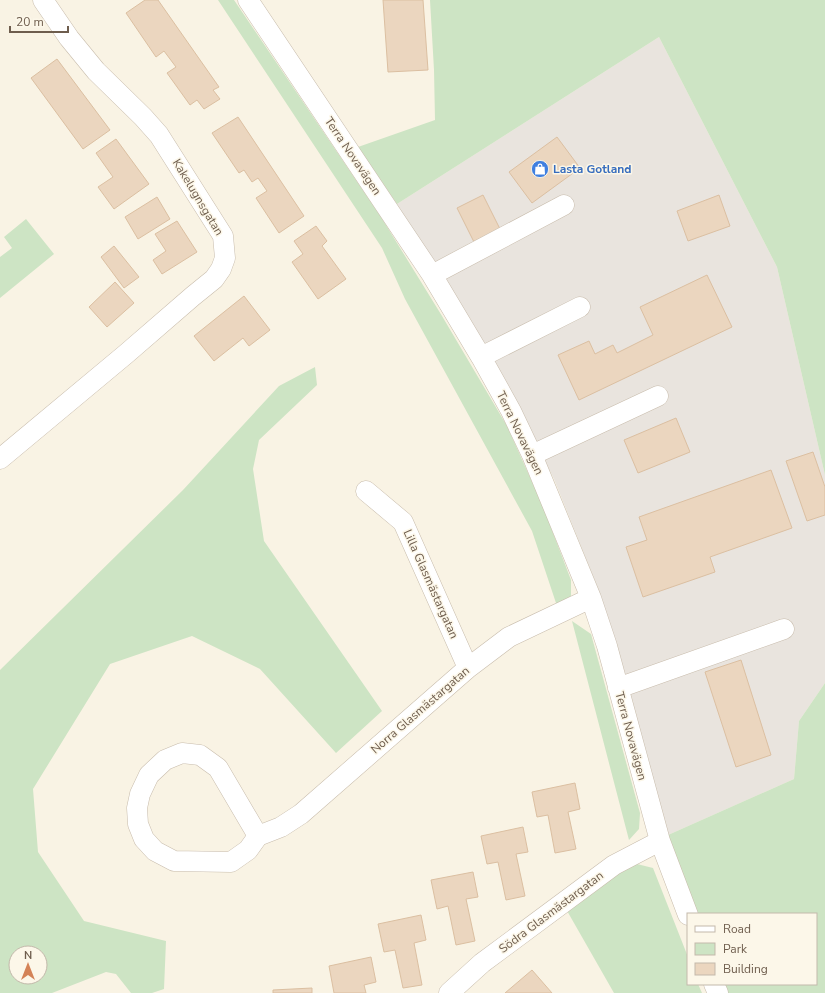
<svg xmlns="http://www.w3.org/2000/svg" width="825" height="993" viewBox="0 0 825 993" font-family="'Nunito Sans',sans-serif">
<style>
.industrial{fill:#e9e4de}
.green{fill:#cde4c4;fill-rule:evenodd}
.building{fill:#ebd6bf;stroke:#dbbfa1}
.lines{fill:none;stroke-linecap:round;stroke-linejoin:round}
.minor-casing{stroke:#c8bcac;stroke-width:21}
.minor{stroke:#fff;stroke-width:20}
.labels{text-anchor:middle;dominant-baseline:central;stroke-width:3;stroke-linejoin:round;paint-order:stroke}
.street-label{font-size:12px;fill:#6e5d4d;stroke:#fcf7e9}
.shop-label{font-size:12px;font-weight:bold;fill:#366cbe;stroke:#fcf7e9;text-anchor:start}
</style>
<rect width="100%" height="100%" fill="#f9f3e4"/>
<!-- industrial -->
<path class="industrial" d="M659,37L777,267L825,475V683L799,721L794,779L668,835L601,596L554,479L493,358L397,204Z"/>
<!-- green -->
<path class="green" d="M218,0H234L381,217L442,316L507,426L542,504L571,580V596L557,606L532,531L405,299L382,248Z
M430,0H825V475L777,267L659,37L397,204L358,147L435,120L434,70Z
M26,219L54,254L0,298V257L12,248L4,237Z
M315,367L317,385L259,440L253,469L264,541L382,711L336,753L260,669L192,636L110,664L33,789L38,852L84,921L166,941L164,989L152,993H131L116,974L106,972L52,993H0V670L183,490L279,386ZM16,953H40V977H16Z
M572,621L591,634L640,813L639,829L629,840Z
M825,683V993H725L722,984H816V914H697L668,835L794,779L799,721Z
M637,864L653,868L688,957V984H698L702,993H614L566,909L623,867Z"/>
<!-- building -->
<path class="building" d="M145,0H158L219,87L213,90L220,99L204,109L197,100L190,105L167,73L176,67L164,51L156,57L126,13Z
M383,0H423L428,70L388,72Z
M57,59L110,130L83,149L31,78Z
M238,117L304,216L279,233L256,198L267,191L258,178L252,182L244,170L239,173L212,133Z
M557,137L580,168L532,203L509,172Z
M116,139L149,184L114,209L98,187L113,177L96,153Z
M483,195L500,229L474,242L457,208Z
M719,195L730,226L688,241L677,211Z
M157,197L170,219L138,239L125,217Z
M177,221L197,252L162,274L153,260L166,251L155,234Z
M316,226L327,241L322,246L346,279L318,299L292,262L303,254L294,241Z
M114,246L139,277L124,288L101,257Z
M707,275L732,327L579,400L558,355L589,341L595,354L613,345L617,353L653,335L640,307Z
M115,282L134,303L107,327L89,307Z
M244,296L270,330L249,346L243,338L214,361L194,336Z
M676,418L690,452L638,473L624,440Z
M813,452L825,487V515L807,521L786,461Z
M771,470L792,528L710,557L715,572L643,597L626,547L647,540L639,517Z
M741,660L771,755L736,767L705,672Z
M575,783L580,809L568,812L576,849L555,853L548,815L537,817L532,792Z
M523,827L528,852L516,854L525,896L506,900L498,862L487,864L481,836Z
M473,872L478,897L466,899L475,941L456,945L448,906L437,909L431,880Z
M421,915L426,940L414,943L422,985L403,988L395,950L384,952L378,924Z
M371,957L376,982L364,985L366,993H334L329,966Z
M532,970L552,993H505Z
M312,988V993H273V990Z"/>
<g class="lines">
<defs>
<path id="minor" d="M248,0L432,275L481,357L511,411L532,455L591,598L607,646L660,841L688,915
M432,275L564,205
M481,357L580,307
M532,455L658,396
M0,459L126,354L193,296L214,279L221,269L225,258L223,236L159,135L143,117L96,71L69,38L43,0
M366,491L403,522L468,668
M618,688L784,629
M258,836L218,768L200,755L182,753L165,760L149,775L140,794L137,808L138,824L144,839L155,851L174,861L231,862L248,850L258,836L281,827L301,814L468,668L509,637L591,598
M714,984L718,993
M449,993L482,963L614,865L660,841"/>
</defs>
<!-- minor casing -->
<use href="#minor" class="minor-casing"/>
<!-- minor -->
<use href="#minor" class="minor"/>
</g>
<!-- icons -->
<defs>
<symbol id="shop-disc" viewBox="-11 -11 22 22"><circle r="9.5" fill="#3f7fe0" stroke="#fcf7e9"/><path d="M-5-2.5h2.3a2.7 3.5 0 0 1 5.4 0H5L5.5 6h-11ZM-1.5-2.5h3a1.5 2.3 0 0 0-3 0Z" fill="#fff"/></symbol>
</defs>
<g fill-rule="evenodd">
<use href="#shop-disc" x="530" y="159" width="20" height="20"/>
</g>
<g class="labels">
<!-- street labels -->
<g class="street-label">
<text transform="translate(353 156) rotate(56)">Terra Novavägen</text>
<text transform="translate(198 197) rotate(59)">Kakelugnsgatan</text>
<text transform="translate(520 433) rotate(64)">Terra Novavägen</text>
<text transform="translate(431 584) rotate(66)">Lilla Glasmästargatan</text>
<text transform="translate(420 710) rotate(-41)">Norra Glasmästargatan</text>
<text transform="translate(631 736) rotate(75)">Terra Novavägen</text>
<text transform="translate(551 912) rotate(-37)">Södra Glasmästargatan</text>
</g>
<!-- shop labels -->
<g class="shop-label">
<text x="553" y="169">Lasta Gotland</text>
</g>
</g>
<!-- legend -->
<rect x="687" y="913" width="130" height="72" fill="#fcf7e9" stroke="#c3b9ab"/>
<rect x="695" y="926" width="20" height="6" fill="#ffffff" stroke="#c3b9ab"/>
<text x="723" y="933" font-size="12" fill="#6e5d4d">Road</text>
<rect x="695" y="943" width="20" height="12" fill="#cde4c4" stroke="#c3b9ab"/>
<text x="723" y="953" font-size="12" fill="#6e5d4d">Park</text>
<rect x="695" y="963" width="20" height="12" fill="#ebd6bf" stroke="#c3b9ab"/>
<text x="723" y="973" font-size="12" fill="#6e5d4d">Building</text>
<!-- north arrow -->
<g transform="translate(28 965)"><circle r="19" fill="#fcf7e9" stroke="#c3b9ab"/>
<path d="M0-3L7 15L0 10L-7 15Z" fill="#d48357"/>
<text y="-6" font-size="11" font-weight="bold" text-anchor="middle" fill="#6e5d4d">N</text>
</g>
<!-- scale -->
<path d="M10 26v6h58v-6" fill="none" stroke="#6e5d4d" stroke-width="2"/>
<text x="16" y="26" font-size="12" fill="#6e5d4d" stroke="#fcf7e9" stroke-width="3" paint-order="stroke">20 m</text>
</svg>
